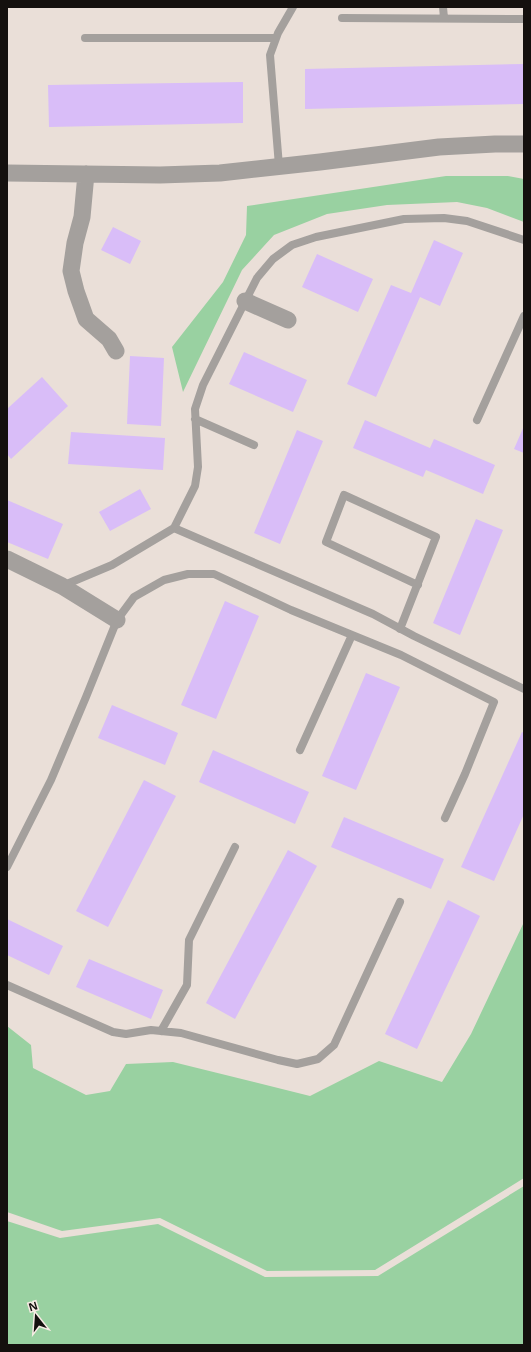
<svg xmlns="http://www.w3.org/2000/svg" width="531" height="1352" viewBox="0 0 531 1352" font-family="'Open Sans',sans-serif">
<style>
.green{fill:#99d1a1}
.building{fill:#d9bdf8}
.lines{fill:none;stroke-linecap:round;stroke-linejoin:round}
.lane{stroke:#a4a09d;stroke-width:8}
.street{stroke:#a4a09d;stroke-width:17}
</style>
<rect width="100%" height="100%" fill="#eadfd8"/>
<!-- green -->
<path class="green" d="M446,176H508L524,179V222L487,208L457,202L387,205L327,214L274,235L242,270L183,392L172,347L223,282L246,235L247,206Z
M524,922V1178L375,1270L267,1271L160,1218L62,1231L7,1212V1026L31,1045L33,1068L86,1095L110,1091L126,1064L173,1062L310,1096L379,1061L442,1082L471,1034Z
M524,1186V1345H7V1221L60,1238L158,1224L265,1277L378,1276Z"/>
<!-- building -->
<path class="building" d="M524,64V104L305,109V69Z
M243,82V123L49,127L48,85Z
M113,227L141,241L130,264L101,250Z
M434,240L463,253L440,306L420,297L376,397L347,384L391,285L411,293Z
M317,254L373,279L358,312L302,287Z
M244,352L307,380L293,412L229,384Z
M130,356L164,358L161,426L127,424Z
M42,377L68,406L11,459L7,454V409Z
M365,420L430,448L434,439L495,465L483,494L426,470L423,477L353,448Z
M524,426V453L514,449Z
M297,430L323,441L280,544L254,533Z
M71,432L165,438L163,470L68,464Z
M140,489L151,509L110,531L99,512Z
M7,500L63,524L48,559L7,542Z
M476,519L503,530L460,635L433,623Z
M225,601L259,616L216,719L181,705Z
M366,673L400,687L356,790L322,776Z
M112,705L178,733L165,765L98,738Z
M522,732L524,733V814L494,881L461,867Z
M213,750L309,792L295,824L199,782Z
M144,780L176,796L108,927L76,911Z
M344,817L444,859L431,889L331,847Z
M288,850L317,866L235,1019L206,1003Z
M448,900L480,916L417,1049L385,1034Z
M7,919L63,946L49,975L7,955Z
M89,959L163,990L151,1019L76,987Z"/>
<g class="lines">
<!-- lane -->
<path class="lane" d="M443,7L444,18
M342,18L524,19
M85,38H276
M279,166L270,55L278,33L293,7
M195,419L254,445
M477,420L524,316
M174,528L373,614L414,636L524,689
M62,586L112,565L174,528L195,486L198,467L195,409L203,385L257,278L273,259L292,245L316,237L404,219L444,218L467,221L524,240
M400,629L436,537L344,495L326,542L418,585
M300,750L352,635
M7,867L51,780L86,697L117,620L134,597L164,580L188,574H214L291,610L401,655L494,702L465,774L445,818
M7,985L113,1032L126,1034L151,1030L181,1033L278,1060L297,1064L318,1059L334,1045L400,902
M161,1031L187,985L189,940L235,847"/>
<!-- street -->
<path class="street" d="M7,173L160,175L220,173L320,162L439,147L495,144H524
M86,174L82,217L75,243L71,271L76,291L86,319L109,339L116,351
M245,301L288,320
M7,559L62,586L117,620"/>
</g>
<!-- border -->
<rect width="531" height="1352" fill="none" stroke="#14100e" stroke-width="16"/>
<!-- north arrow -->
<g transform="translate(36 1316) rotate(343)" stroke="#f8ece5" stroke-width="3" paint-order="stroke">
<path d="M0-3L7 15L0 10L-7 15Z" fill="#14100e"/>
<text y="-6" font-size="11" font-weight="bold" text-anchor="middle" fill="#14100e">N</text>
</g>
</svg>
